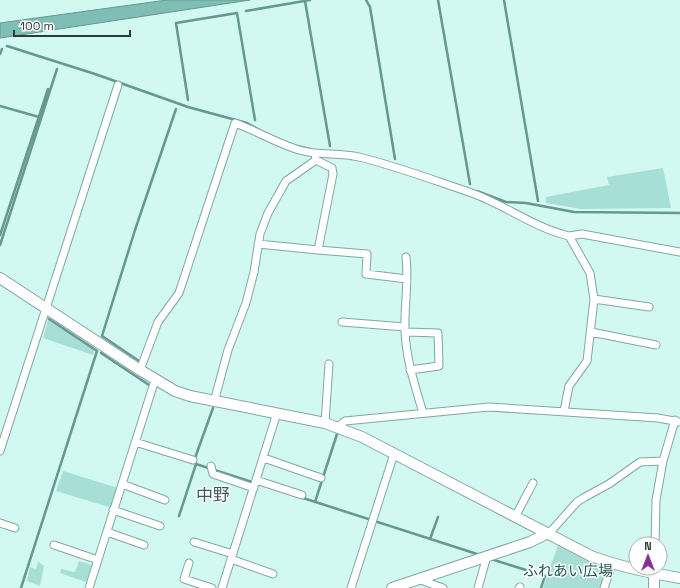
<svg xmlns="http://www.w3.org/2000/svg" width="680" height="588" viewBox="0 0 680 588" font-family="'Space Grotesk','Noto Sans JP',sans-serif">
<style>
.green{fill:#a7dfd6}
.water{fill:#7ebeb5;stroke:#669790}
.lines{fill:none;stroke-linecap:round;stroke-linejoin:round}
.stream{stroke:#669790;stroke-width:2.5}
.street-casing{stroke:#82a7a1;stroke-width:9}
.secondary-casing{stroke:#82a7a1;stroke-width:12}
.street{stroke:#fff;stroke-width:7}
.secondary{stroke:#fff;stroke-width:10}
.labels{text-anchor:middle;dominant-baseline:central;stroke-width:3;stroke-linejoin:round;paint-order:stroke}
.park-label{font-size:15px;fill:#205750;stroke:#fff}
.quarter-label{font-size:17px;fill:#3b5d58;stroke:#fff}
</style>
<rect width="100%" height="100%" fill="#d1f9f2"/>
<!-- green -->
<path class="green" d="M663,168L671,208L581,209L546,203V197L609,185L607,177Z
M48,320L94,350L93,355L43,338Z
M63,471L118,488L112,508L56,491Z
M558,545L589,561L609,567L602,588H543Z
M38,561L44,566L40,586L27,581L30,567L36,569Z
M79,561L92,565L86,582L60,573L61,569L75,572Z"/>
<!-- water -->
<path class="water" d="M167,0H250L0,38V23Z"/>
<g class="lines">
<!-- stream -->
<path class="stream" d="M366,0L370,7L395,159
M438,0L470,184
M504,0L538,201
M305,1L330,146
M246,11L310,0
M7,46L95,74L188,107L247,123L263,132
M0,54L2,49
M188,100L176,23L237,13L255,120
M0,106L39,117
M297,146L310,149
M477,191L506,202L526,203L574,212L680,213
M0,235L48,89L50,90
M0,245L57,69
M101,353L149,385
M139,361L102,336L135,230L176,109
M213,408L195,458L196,464L255,483
M300,497L477,554
M315,502L337,434
M179,516L196,464
M430,539L438,517
M491,559L545,576L541,588
M21,588L97,351L49,319"/>
<defs>
<path id="street" d="M316,160L332,168L333,174L318,250L367,254L366,274L407,279
M569,236L582,234L680,252
M258,244L318,250
M406,257C409,282 404,306 405,331C406,359 415,386 423,413
M594,299L649,307
M342,322L405,327
M405,332L438,333L439,366L410,370
M591,332L656,345
M140,370L158,322L179,293L235,123C257,131 276,143 299,150C319,156 339,152 359,157C396,166 433,180 469,192C504,204 532,227 569,236L590,273L594,299L587,361L569,386L564,411
M214,402L228,350L246,303L254,272L260,234L268,213L286,181L316,160L315,154
M325,423L329,364
M337,427L345,421L489,407L658,418L680,422
M135,442L193,460
M0,451L118,85
M264,458L321,478
M211,466L213,474L254,488
M256,480L302,495
M122,484L165,500
M113,510L160,526
M515,517L533,483
M0,523L15,528
M107,532L144,545
M548,533L553,529L577,502L585,497L609,484L640,462L663,461
M194,542L233,554
M655,544L656,500L663,461L675,420
M54,545L98,560
M231,559L273,574
M189,563L184,579L212,588
M418,579L443,588
M89,588L155,380
M222,588L277,413
M351,588L394,454
M478,588L487,556
M519,588L520,587
M604,588L612,564"/>
<path id="secondary" d="M0,278L140,370L175,391L190,396L325,423L362,437L591,556C620,567 650,573 680,578
M392,588L530,542L548,533
M654,588V574"/>
</defs>
<!-- street casing -->
<use href="#street" class="street-casing"/>
<!-- secondary casing -->
<use href="#secondary" class="secondary-casing"/>
<!-- street -->
<use href="#street" class="street"/>
<!-- secondary -->
<use href="#secondary" class="secondary"/>
</g>
<g class="labels">
<!-- park labels -->
<g class="park-label">
<text x="568" y="570">ふれあい広場</text>
</g>
<!-- quarter labels -->
<g class="quarter-label">
<text x="213" y="495">中野</text>
</g>
</g>
<!-- north arrow -->
<g transform="translate(648 556)"><circle r="19" fill="#ffffff" stroke="#abb1b0"/>
<path d="M0-3L7 15L0 10L-7 15Z" fill="#8b2d97"/>
<text y="-6" font-size="11" font-weight="bold" text-anchor="middle" fill="#2d3c3a">N</text>
</g>
<!-- scale -->
<path d="M14 30v6h116v-6" fill="none" stroke="#2d3c3a" stroke-width="2"/>
<text x="20" y="30" font-size="12" fill="#2d3c3a" stroke="#ffffff" stroke-width="3" paint-order="stroke">100 m</text>
</svg>
